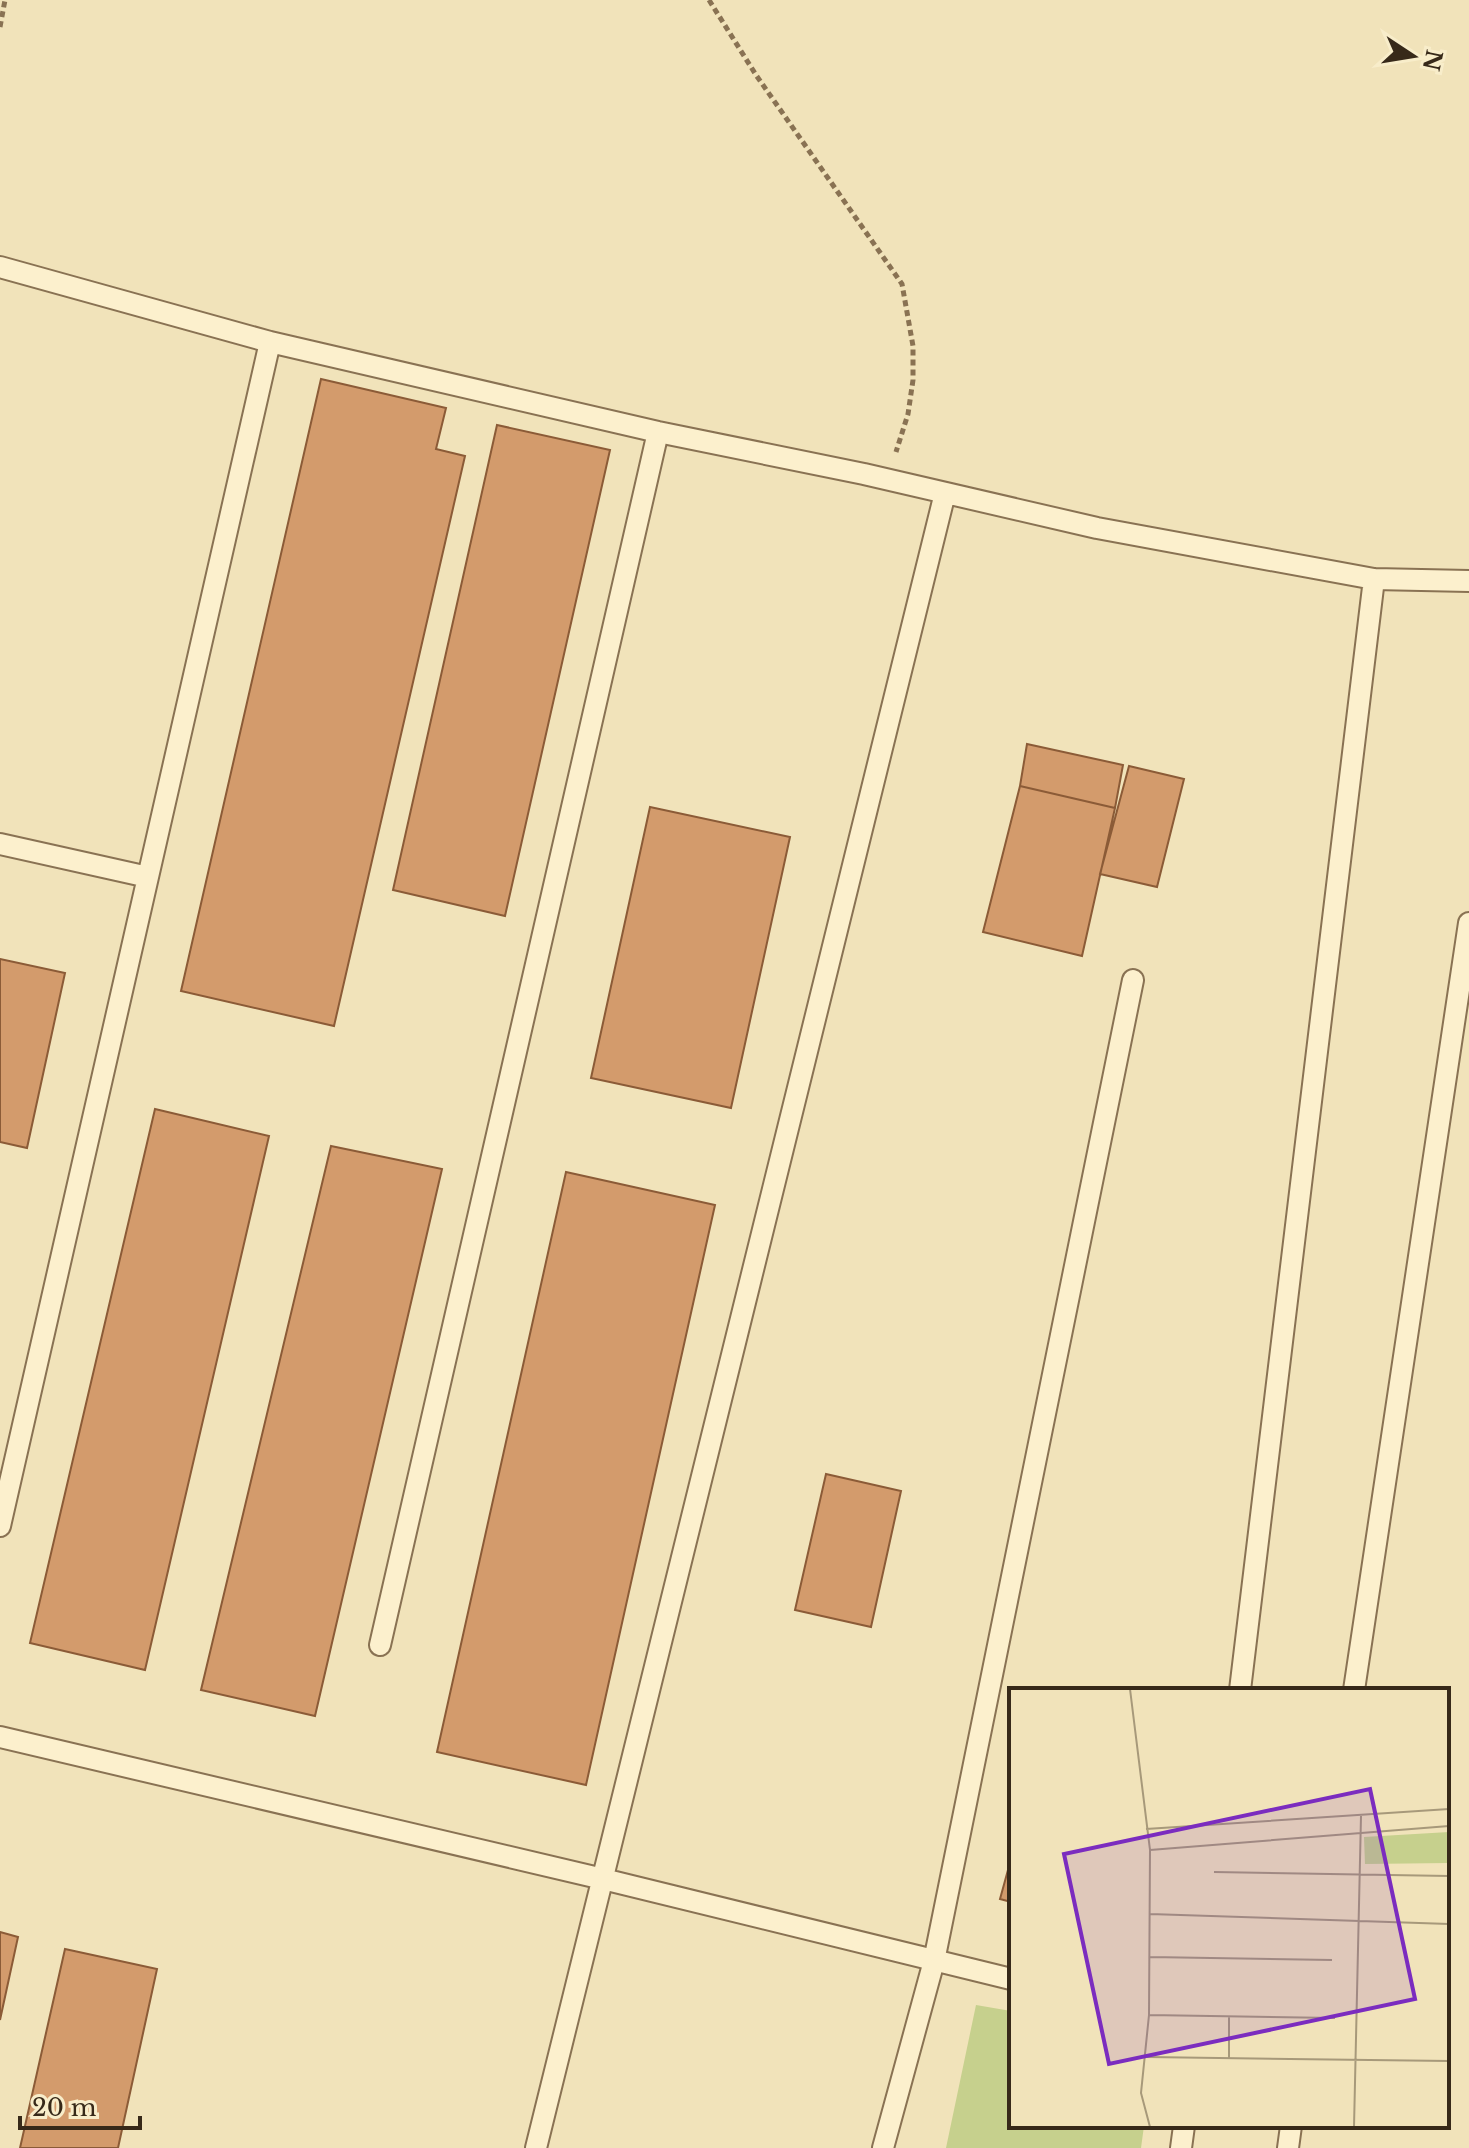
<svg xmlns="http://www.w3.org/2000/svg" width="1469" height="2148" viewBox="0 0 1469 2148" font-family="'Libre Baskerville',serif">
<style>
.green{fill:#c6d08d}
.building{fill:#d39b6c;stroke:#8b5b37;stroke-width:2}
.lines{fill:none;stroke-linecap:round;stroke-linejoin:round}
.service-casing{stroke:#897253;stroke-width:24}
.path{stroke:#897253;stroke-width:5;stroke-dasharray:6 4;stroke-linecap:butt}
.service{stroke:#fcf0cd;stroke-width:20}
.inset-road{fill:none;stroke:#a7997a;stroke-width:2}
.view{fill:#7b2cbf;fill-opacity:0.15;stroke:#7b2cbf;stroke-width:4}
.inset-edge{fill:none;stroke:#372919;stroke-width:4}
</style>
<rect width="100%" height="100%" fill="#f1e3ba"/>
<!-- green -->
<path class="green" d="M976,2005L1011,2011V2126H1144L1141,2148H946Z"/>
<!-- building -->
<path class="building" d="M321,379L446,408L436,449L465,456L334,1026L181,991Z
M497,425L610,450L505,916L393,890Z
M1027,744L1123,765L1115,808L1020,786Z
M1129,766L1184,779L1157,887L1100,874Z
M1020,786L1115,808L1082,956L983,932Z
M650,807L790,837L731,1108L591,1078Z
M0,959L65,973L27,1148L0,1142Z
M155,1109L269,1136L145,1670L30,1643Z
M331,1146L442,1169L315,1716L201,1690Z
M566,1172L715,1205L586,1785L437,1752Z
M826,1474L901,1491L871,1627L795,1610Z
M1011,1859V1902L1000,1899Z
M0,1932L18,1937L0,2020Z
M65,1949L157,1969L118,2148H20Z"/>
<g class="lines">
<defs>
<path id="service" d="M0,267L270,342L658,432L864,474L1097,528L1374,579L1469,581
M0,844L148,877
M0,1526L270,342
M380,1645L658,432
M1240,1690L1374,579
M1354,1690L1469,923
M0,1737L603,1879L1011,1979
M536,2148L945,493
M883,2148L934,1961L1133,980
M1181,2148L1184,2126
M1288,2148L1291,2126"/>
</defs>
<!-- service casing -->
<use href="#service" class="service-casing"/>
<!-- path -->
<path class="path" d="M709,0L756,75L902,284L913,346V380L908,414L896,452
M0,27L5,0"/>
<!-- service -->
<use href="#service" class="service"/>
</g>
<!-- overview -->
<g transform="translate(1009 1688)">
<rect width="440" height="440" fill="#f1e3ba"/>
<path d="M440,144V175L356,176L355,149Z" fill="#c6d08d"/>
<path class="inset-road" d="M121,1L141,162L140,327L132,405L141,439M137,141L440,121M141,162L440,138M205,184L440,188M141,226L440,236M141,269L323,272M140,327L326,330M138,369L440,373M220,370V328M345,439L352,128"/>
<path class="view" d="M361,101L406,311L100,376L55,166Z"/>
<rect width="440" height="440" class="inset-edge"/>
</g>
<!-- north arrow -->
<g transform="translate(1413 56) rotate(102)" stroke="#f8edca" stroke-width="6" paint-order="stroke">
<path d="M0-6L14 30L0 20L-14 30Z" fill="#372919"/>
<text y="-12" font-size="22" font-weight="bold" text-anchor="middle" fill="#372919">N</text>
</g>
<!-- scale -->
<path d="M20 2116v12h120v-12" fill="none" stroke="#372919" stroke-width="4"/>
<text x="32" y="2116" font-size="24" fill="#372919" stroke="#f8edca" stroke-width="6" paint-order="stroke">20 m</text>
</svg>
